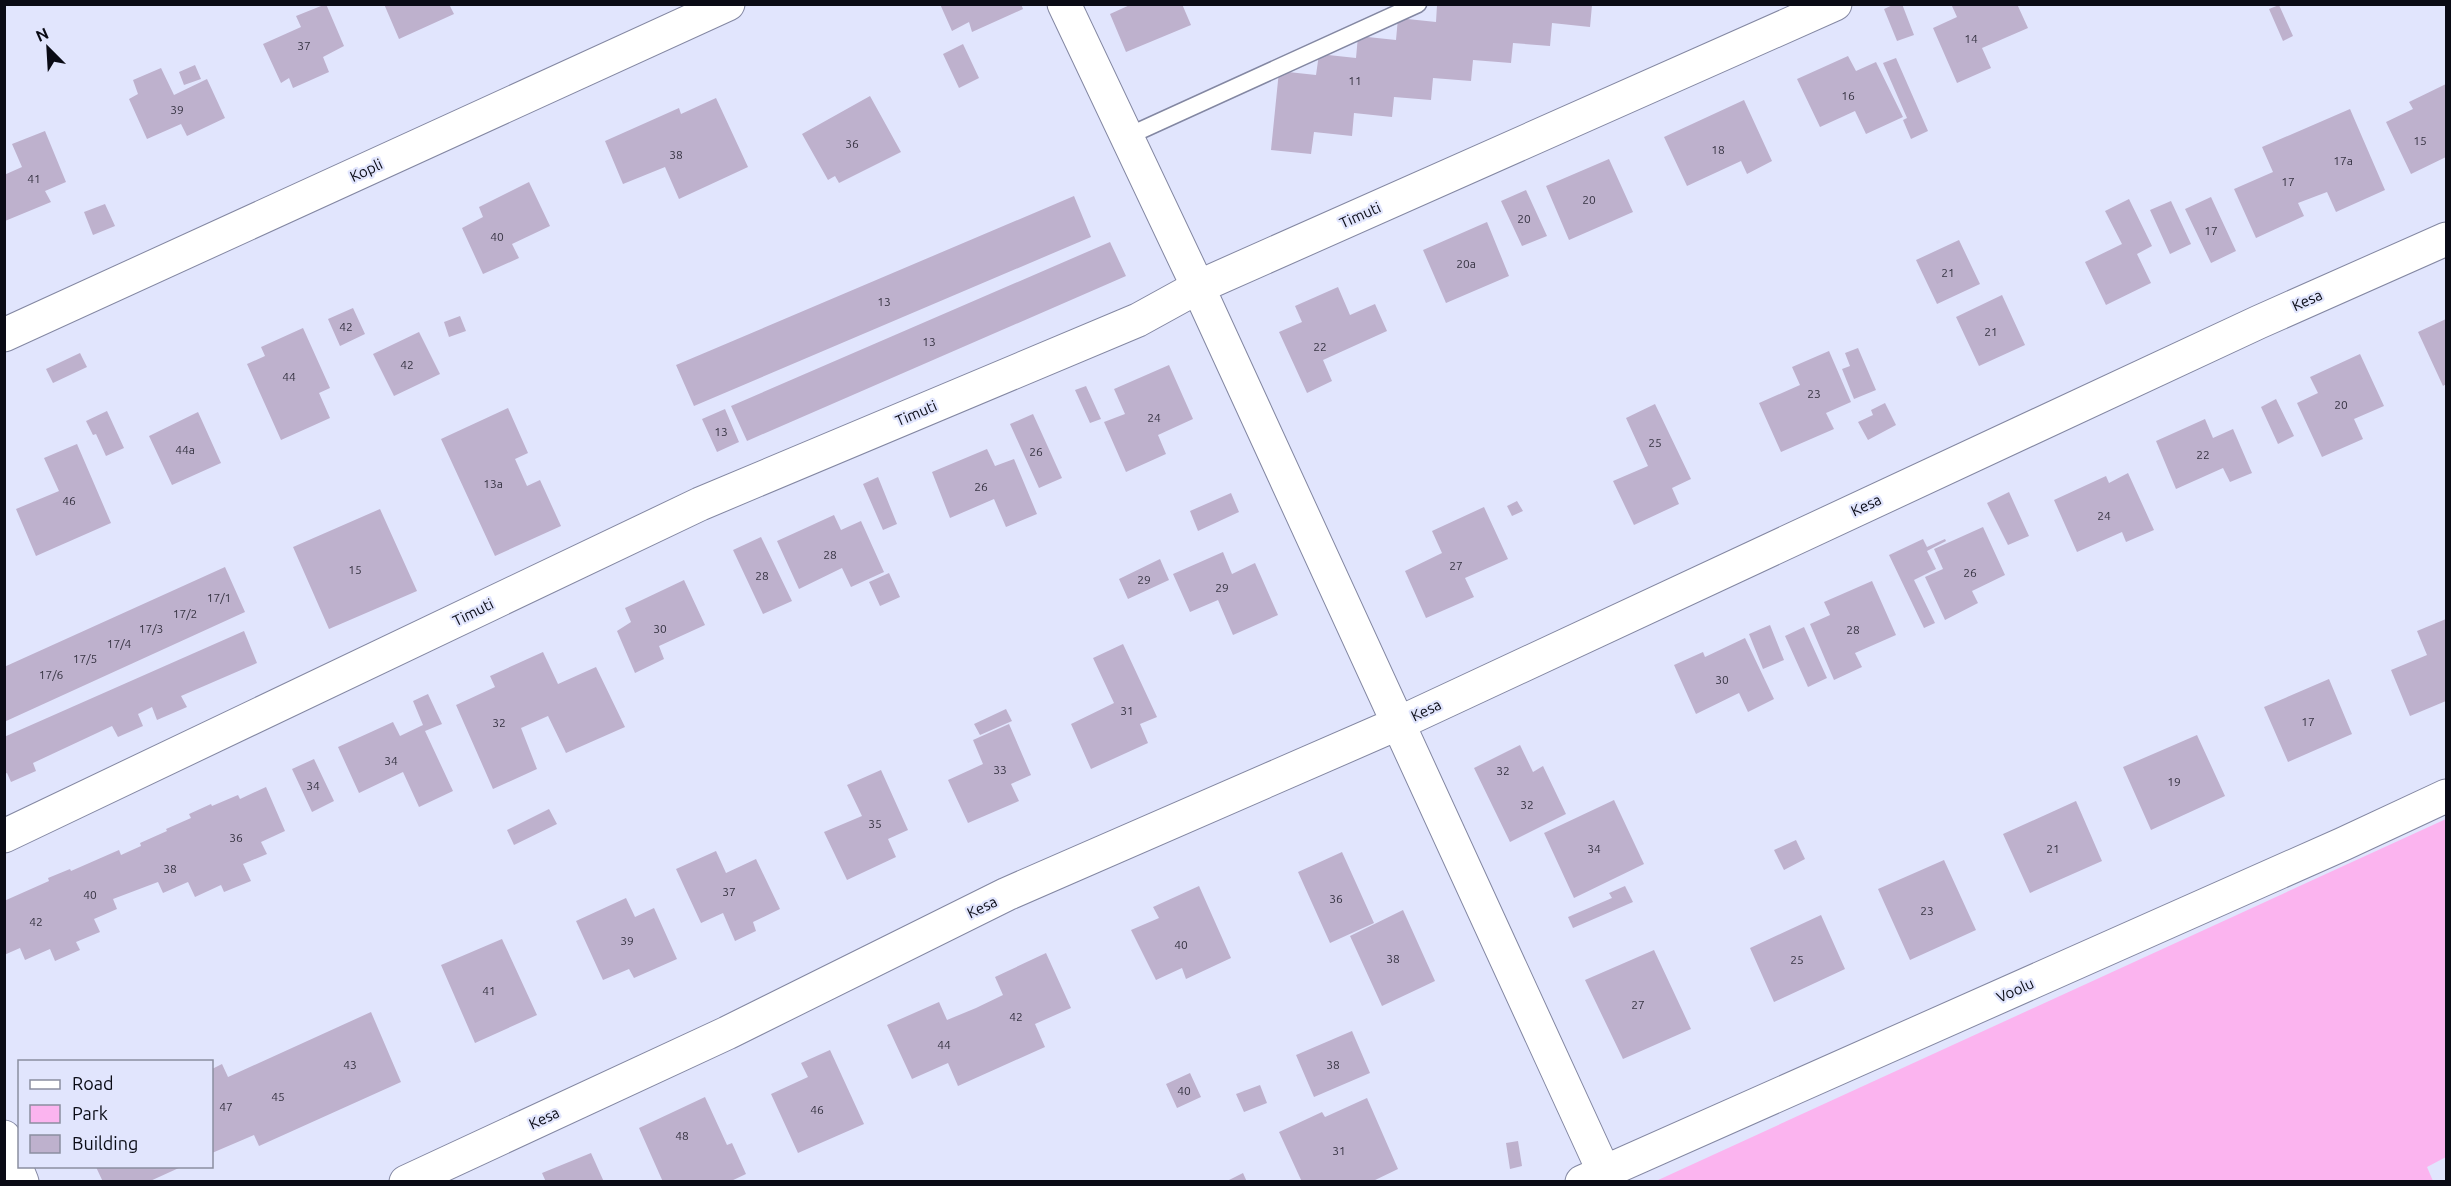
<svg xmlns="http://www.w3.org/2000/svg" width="2451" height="1186" viewBox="0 0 2451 1186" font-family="Ubuntu,sans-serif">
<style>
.green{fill:#fbb4ef}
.building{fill:#beb1cd}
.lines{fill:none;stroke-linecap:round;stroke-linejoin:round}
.service-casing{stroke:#8387a2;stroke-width:19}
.minor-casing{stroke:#8387a2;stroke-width:35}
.service{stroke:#fff;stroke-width:16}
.minor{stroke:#fff;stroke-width:33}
.labels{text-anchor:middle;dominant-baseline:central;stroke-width:4.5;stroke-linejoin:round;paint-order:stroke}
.number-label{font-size:12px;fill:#373443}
.street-label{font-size:15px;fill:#0a0b15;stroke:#e1e5fd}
</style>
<rect width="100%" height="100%" fill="#e1e5fd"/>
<!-- green -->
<path class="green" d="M2446,819V1157L2427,1167L2433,1181H1656Z"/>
<!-- building -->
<path class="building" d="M326,4L344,46L323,57L329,72L293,88L289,78L281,83L263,44L301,27L296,16Z
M384,4H449L454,14L399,39Z
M940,4H1021L1023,9L972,32L969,22L952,31Z
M1132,4H1182L1191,25L1126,52L1110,14Z
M1895,4H1902L1914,35L1897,41L1884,9Z
M1955,4H2017L2028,28L1982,48L1991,68L1957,83L1933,28L1957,17L1952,6Z
M1437,5H1592L1590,27L1552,23L1550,46L1513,43L1511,63L1473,60L1471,81L1433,78L1431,100L1394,97L1392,117L1354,113L1352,136L1314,132L1311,154L1271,150L1279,71L1316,75L1319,54L1356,58L1358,36L1396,40L1398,18L1436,22Z
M2279,5L2293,36L2283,41L2269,9Z
M963,44L979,78L959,88L943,54Z
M1848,56L1856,71L1876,62L1903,117L1866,134L1855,111L1820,127L1797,79Z
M1896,58L1928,131L1911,139L1903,120L1907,118L1883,63Z
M195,65L201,79L184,85L179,72Z
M161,68L174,95L207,79L225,118L187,136L181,124L147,139L129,99L138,94L133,80Z
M2446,84V157L2411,174L2386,122L2413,109L2409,102Z
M870,96L901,152L839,183L835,176L828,180L802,134Z
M716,98L748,167L679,199L665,167L623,184L605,141L679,108L681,114Z
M1744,100L1772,161L1747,174L1741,161L1687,186L1664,137Z
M2350,109L2385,190L2336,212L2327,192L2298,203L2304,216L2256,238L2234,189L2273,172L2262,147Z
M45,131L66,182L45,191L51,202L5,221L4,175L22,167L12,144Z
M1609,159L1633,212L1569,240L1546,186Z
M529,182L550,226L512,244L519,258L483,274L462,228L483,217L479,207Z
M1526,190L1547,236L1522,246L1501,201Z
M1074,196L1091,237L694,406L676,365Z
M2211,197L2236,251L2211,263L2185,209Z
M2129,199L2152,246L2137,254L2151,283L2106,305L2085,262L2122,244L2105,211Z
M2171,201L2191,244L2170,254L2150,210Z
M105,204L115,226L93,235L84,212Z
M1487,222L1509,276L1446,303L1423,250Z
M1959,240L1980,284L1937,304L1916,260Z
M1110,242L1126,276L747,441L731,406Z
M1338,287L1350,315L1375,304L1387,331L1323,360L1332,381L1307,393L1279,332L1302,322L1295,306Z
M2002,295L2025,345L1979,366L1956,317Z
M353,308L365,334L340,346L328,319Z
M460,316L466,331L449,337L444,322Z
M2446,319V384L2443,386L2418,332Z
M303,328L330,388L319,393L330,418L281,440L247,364L265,356L261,347Z
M419,332L440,374L394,396L373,354Z
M1858,348L1876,390L1854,399L1842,369L1850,366L1845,353Z
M1829,351L1851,402L1826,413L1834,429L1781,452L1759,403L1800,385L1792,367Z
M80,353L87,367L53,383L46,369Z
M2360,354L2384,406L2354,419L2363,439L2322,457L2297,403L2318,393L2310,377Z
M1169,365L1193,419L1158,435L1166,454L1126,472L1104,422L1125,414L1114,389Z
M1086,386L1101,419L1090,423L1075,390Z
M2276,399L2294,436L2278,444L2261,407Z
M1885,403L1896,425L1868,440L1858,422L1873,415L1871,410Z
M1655,404L1691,479L1672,488L1679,504L1634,525L1613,481L1648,466L1626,418Z
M508,408L528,453L515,459L527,486L540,480L561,526L495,556L441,439Z
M725,409L739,442L717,452L702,419Z
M107,411L124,448L106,456L96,434L93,435L86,421Z
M198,412L221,463L172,485L149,436Z
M1033,414L1062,478L1039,488L1010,424Z
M2205,419L2213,438L2233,429L2252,473L2230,482L2223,468L2176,489L2156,441Z
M77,444L111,523L36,556L16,509L59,491L44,458Z
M987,449L995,466L1014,459L1037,514L1006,527L994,499L950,518L932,472Z
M2128,473L2154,530L2126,542L2122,532L2077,552L2054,500L2106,476L2109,483Z
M878,477L897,524L883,530L863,484Z
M2009,492L2029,536L2008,545L1987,503Z
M1231,493L1239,512L1198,531L1190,511Z
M1517,501L1523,511L1512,516L1507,506Z
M1484,507L1508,559L1465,578L1474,597L1426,618L1405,571L1442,553L1432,531Z
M380,509L417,591L329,629L293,547Z
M834,515L841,530L861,521L884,572L851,587L842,568L799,589L777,541Z
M1983,527L2005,575L1972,591L1978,603L1945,620L1925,577L1943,569L1934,549Z
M761,537L792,601L763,614L733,550Z
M1923,539L1927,547L1945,539L1946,541L1927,551L1936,569L1914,580L1935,623L1924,628L1889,555Z
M1223,552L1232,574L1255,563L1278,615L1233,635L1218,600L1190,612L1173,574Z
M1160,559L1169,580L1128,599L1119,579Z
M225,567L245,612L4,722V667Z
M889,573L900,597L880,606L869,582Z
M684,580L705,625L659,646L664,659L635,673L617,631L631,622L625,608Z
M1872,581L1896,635L1855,653L1862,667L1834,680L1810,624L1830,615L1824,602Z
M2446,619V701L2410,716L2391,670L2427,655L2417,631Z
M1770,625L1784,660L1763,669L1749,634Z
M1804,627L1827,678L1808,687L1785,636Z
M244,631L257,663L181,696L187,707L157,720L152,707L138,714L143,726L118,737L112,726L33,763L36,771L11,782L7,773L4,774V737Z
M1745,638L1774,699L1748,712L1739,693L1696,714L1674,665L1703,652L1705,657Z
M1123,644L1157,717L1140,724L1148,743L1091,769L1071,724L1114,703L1093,658Z
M543,652L558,684L596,667L625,727L566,753L548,716L521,728L537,769L493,789L456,705L495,687L490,676Z
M2329,679L2352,734L2288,762L2264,707Z
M428,694L442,724L425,731L453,791L419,807L403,772L359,793L338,747L393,722L400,736L423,725L413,701Z
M1006,709L1012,721L980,735L974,724Z
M1009,724L1031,775L1011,784L1019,801L968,823L948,780L983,764L973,740Z
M2197,735L2225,796L2151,830L2123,767Z
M1520,745L1533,772L1543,766L1566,814L1510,842L1474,768Z
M314,759L334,801L312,812L292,769Z
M881,770L908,830L888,839L896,857L847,880L824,832L862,816L847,785Z
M266,787L285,831L261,842L267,854L243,864L251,881L224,892L221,885L195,897L188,882L163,893L158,882L113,899L117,909L94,919L100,932L76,942L80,950L55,961L50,949L25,960L20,948L4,955V901L49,881L48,878L70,869L71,871L119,850L121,855L141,846L140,843L167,831L166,829L191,818L189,814L211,804L212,806L238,795L240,799Z
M1614,800L1644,864L1574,898L1544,833Z
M2076,801L2102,861L2030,893L2003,834Z
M549,809L557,824L514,845L507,830Z
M1796,840L1805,859L1784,870L1774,850Z
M716,851L726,873L756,859L780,909L753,922L756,931L735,941L723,913L701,923L676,869Z
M1342,852L1374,923L1330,943L1298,872Z
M1944,860L1976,930L1910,960L1878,889Z
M1199,886L1231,958L1186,979L1182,968L1156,980L1131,930L1159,918L1153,907Z
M1625,886L1633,902L1573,928L1568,917L1612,898L1609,893Z
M626,898L635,917L654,908L677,959L634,978L629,969L603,980L576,921Z
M1403,910L1435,981L1382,1006L1350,936Z
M1821,915L1845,969L1774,1002L1750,948Z
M502,939L537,1015L475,1043L441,965Z
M1654,950L1691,1029L1623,1059L1585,980Z
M1046,953L1071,1008L1035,1024L1045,1047L958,1086L948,1063L912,1079L887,1025L939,1002L947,1020L976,1008L1003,995L995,977Z
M371,1012L401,1082L259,1146L254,1135L212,1153V1069L222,1064L228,1077Z
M1352,1031L1370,1073L1314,1097L1296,1055Z
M830,1050L864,1124L798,1153L771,1094L808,1077L801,1063Z
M1190,1073L1201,1097L1177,1108L1166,1084Z
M1260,1085L1267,1103L1244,1112L1236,1094Z
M705,1097L727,1145L732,1143L746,1174L729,1182H663L639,1128Z
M1367,1098L1398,1169L1371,1182H1302L1279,1132L1322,1112L1325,1117Z
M1518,1141L1522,1166L1510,1169L1506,1143Z
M591,1153L604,1182H546L542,1173Z
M96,1167H181L148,1182H103Z
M1243,1173L1247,1182H1225Z"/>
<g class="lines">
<defs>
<path id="service" d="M1126,137L1418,4"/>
<path id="minor" d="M1064,4L1198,287L1604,1172
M4,335L728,4
M4,836L700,504L1138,320L1198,287L1835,4
M4,1137L22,1182
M406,1182L727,1033L1007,894L1399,723L2259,322L2446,239
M1582,1182L2343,844L2446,796"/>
</defs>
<!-- service casing -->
<use href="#service" class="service-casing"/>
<!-- minor casing -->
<use href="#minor" class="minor-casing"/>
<!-- service -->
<use href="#service" class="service"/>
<!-- minor -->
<use href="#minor" class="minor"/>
</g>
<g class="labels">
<!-- number labels -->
<g class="number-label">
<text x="1971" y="38">14</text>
<text x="304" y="45">37</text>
<text x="1355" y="80">11</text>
<text x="1848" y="95">16</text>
<text x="177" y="109">39</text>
<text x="2420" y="140">15</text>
<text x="852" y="143">36</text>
<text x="1718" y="149">18</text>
<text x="676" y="154">38</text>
<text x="2343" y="160">17a</text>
<text x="34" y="178">41</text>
<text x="2288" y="181">17</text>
<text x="1589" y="199">20</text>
<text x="1524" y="218">20</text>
<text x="2211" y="230">17</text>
<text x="497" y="236">40</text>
<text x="1466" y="263">20a</text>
<text x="1948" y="272">21</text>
<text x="884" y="301">13</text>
<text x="346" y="326">42</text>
<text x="1991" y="331">21</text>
<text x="929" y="341">13</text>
<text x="1320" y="346">22</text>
<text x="407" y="364">42</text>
<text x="289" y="376">44</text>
<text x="1814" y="393">23</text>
<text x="2341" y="404">20</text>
<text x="1154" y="417">24</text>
<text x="721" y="431">13</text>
<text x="1655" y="442">25</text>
<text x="185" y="449">44a</text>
<text x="1036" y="451">26</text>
<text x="2203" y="454">22</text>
<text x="493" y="483">13a</text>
<text x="981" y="486">26</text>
<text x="69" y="500">46</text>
<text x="2104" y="515">24</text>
<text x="830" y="554">28</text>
<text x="1456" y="565">27</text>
<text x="355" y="569">15</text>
<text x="1970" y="572">26</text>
<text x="762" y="575">28</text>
<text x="1144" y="579">29</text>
<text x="1222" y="587">29</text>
<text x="219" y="597">17/1</text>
<text x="185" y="613">17/2</text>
<text x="151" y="628">17/3</text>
<text x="660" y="628">30</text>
<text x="1853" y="629">28</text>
<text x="119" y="643">17/4</text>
<text x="85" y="658">17/5</text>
<text x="51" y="674">17/6</text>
<text x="1722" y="679">30</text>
<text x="1127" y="710">31</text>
<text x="2308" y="721">17</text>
<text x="499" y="722">32</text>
<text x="391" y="760">34</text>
<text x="1000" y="769">33</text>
<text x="1503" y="770">32</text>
<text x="2174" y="781">19</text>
<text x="313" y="785">34</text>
<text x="1527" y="804">32</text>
<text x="875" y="823">35</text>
<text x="236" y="837">36</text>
<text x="1594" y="848">34</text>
<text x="2053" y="848">21</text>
<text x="170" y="868">38</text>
<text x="729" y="891">37</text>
<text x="90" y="894">40</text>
<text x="1336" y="898">36</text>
<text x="1927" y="910">23</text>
<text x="36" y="921">42</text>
<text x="627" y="940">39</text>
<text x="1181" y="944">40</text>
<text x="1393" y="958">38</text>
<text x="1797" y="959">25</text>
<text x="489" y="990">41</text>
<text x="1638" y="1004">27</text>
<text x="1016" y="1016">42</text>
<text x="944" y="1044">44</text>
<text x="350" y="1064">43</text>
<text x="1333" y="1064">38</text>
<text x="1184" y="1090">40</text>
<text x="278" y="1096">45</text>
<text x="226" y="1106">47</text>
<text x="817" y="1109">46</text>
<text x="682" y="1135">48</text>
<text x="1339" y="1150">31</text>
</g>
<!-- street labels -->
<g class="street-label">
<text transform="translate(366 170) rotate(-25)">Kopli</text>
<text transform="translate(1360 215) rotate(-24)">Timuti</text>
<text transform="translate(2307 300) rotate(-24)">Kesa</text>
<text transform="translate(916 413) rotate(-23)">Timuti</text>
<text transform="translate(1866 505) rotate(-25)">Kesa</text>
<text transform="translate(473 612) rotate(-26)">Timuti</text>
<text transform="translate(1426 710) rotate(-26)">Kesa</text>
<text transform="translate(982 907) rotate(-26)">Kesa</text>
<text transform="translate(2015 990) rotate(-24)">Voolu</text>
<text transform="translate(544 1118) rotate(-25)">Kesa</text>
</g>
</g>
<!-- border -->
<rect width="2451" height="1186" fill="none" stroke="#0a0b15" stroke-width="12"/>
<!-- legend -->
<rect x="18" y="1060" width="195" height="108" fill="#e1e5fd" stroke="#8b8ea0" stroke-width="1.5"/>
<rect x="30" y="1080" width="30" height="9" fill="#ffffff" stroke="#8b8ea0" stroke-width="1.5"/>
<text x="72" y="1090" font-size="18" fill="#0a0b15">Road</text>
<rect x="30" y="1105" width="30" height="18" fill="#fbb4ef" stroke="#8b8ea0" stroke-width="1.5"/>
<text x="72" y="1120" font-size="18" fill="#0a0b15">Park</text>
<rect x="30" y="1135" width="30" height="18" fill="#beb1cd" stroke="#8b8ea0" stroke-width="1.5"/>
<text x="72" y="1150" font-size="18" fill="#0a0b15">Building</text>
<!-- north arrow -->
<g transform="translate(48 48) rotate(336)" stroke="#e1e5fd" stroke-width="4.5" paint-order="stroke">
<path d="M0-4.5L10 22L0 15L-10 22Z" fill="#0a0b15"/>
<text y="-9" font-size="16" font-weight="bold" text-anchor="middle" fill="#0a0b15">N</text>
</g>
</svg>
